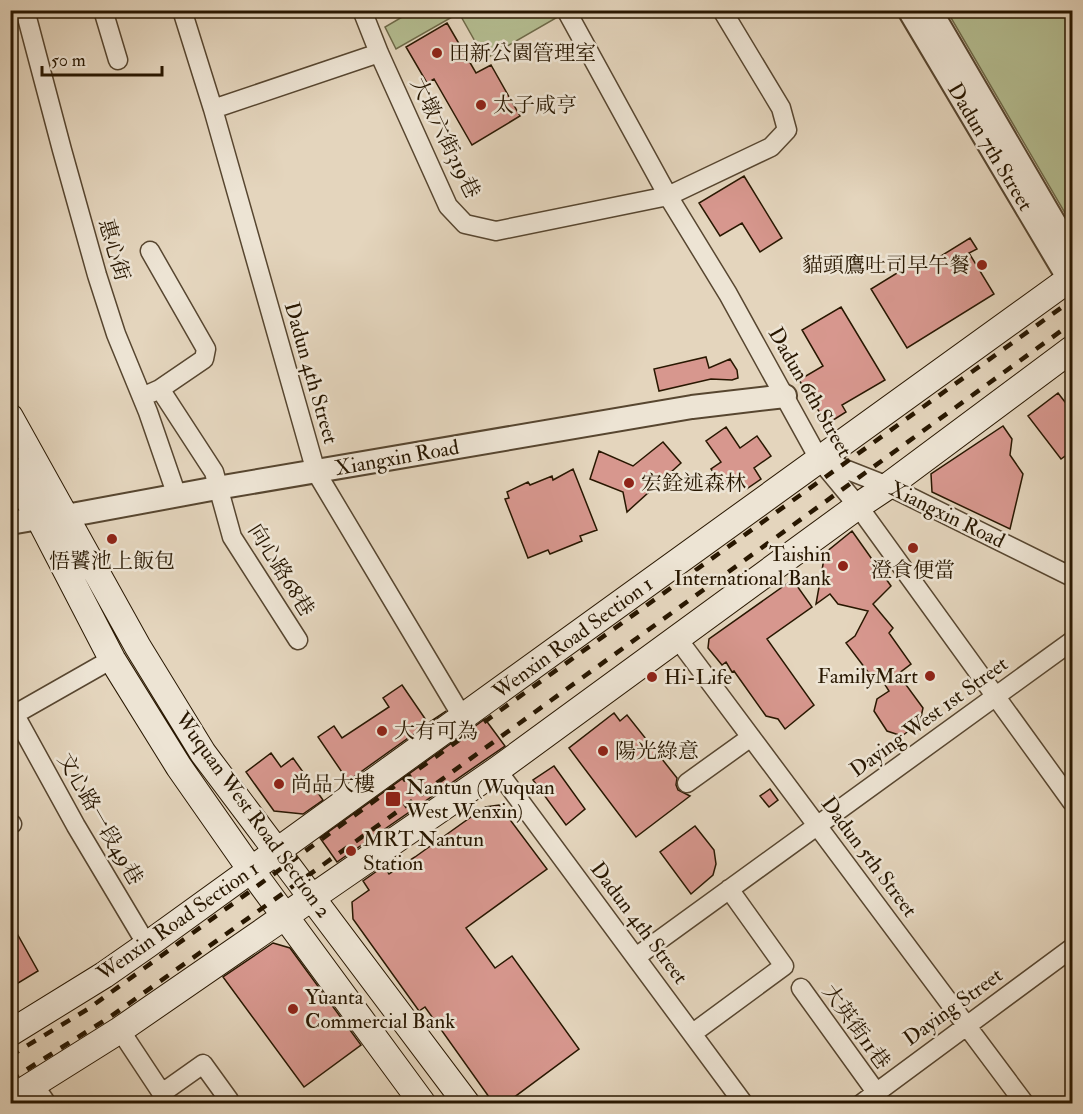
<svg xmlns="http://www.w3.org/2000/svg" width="1083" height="1114" viewBox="0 0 1083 1114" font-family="'IM FELL Double Pica','Noto Serif TC',serif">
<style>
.green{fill:#b4bd91;stroke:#6e6a49;stroke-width:1.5}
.building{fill:#d7978e;stroke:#281701;stroke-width:1.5}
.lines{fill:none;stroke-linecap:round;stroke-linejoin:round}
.minor-casing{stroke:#574630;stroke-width:21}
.tertiary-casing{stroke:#574630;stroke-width:26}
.secondary-casing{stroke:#281701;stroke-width:28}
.minor{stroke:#ede4d4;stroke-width:18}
.tertiary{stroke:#ede4d4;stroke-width:22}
.secondary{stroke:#ede4d4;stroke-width:26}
.rail{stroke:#281701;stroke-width:4.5;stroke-dasharray:10 10;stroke-linecap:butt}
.poi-dot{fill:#8f2418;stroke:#ede4d4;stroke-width:2}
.labels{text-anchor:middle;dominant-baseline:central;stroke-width:5;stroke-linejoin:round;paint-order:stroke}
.poi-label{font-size:21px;fill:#281701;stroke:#ede4d4;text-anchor:start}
.street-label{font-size:21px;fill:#281701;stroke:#ede4d4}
</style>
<rect width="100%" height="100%" fill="#e4d5bd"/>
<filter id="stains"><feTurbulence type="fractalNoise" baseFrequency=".00333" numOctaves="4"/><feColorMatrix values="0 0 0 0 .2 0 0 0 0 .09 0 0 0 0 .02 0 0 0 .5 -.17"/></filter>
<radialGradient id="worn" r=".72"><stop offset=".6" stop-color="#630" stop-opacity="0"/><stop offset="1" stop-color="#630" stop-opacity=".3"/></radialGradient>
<!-- green -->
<path class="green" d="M414,10L552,11L556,18L485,59L459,13L396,49L385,27Z
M947,11H1072V225Z"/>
<!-- building -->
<path class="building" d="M447,23L476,73L491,65L520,116L472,145L434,79L427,83L406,47Z
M744,176L782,238L760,252L742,223L720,236L699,203Z
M970,238L977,249L969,253L994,294L907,348L871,289L923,257L928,264Z
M841,307L885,380L842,405L846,412L827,424L799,380L823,366L802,330Z
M706,357L709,368L730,359L737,370L738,378L732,380L711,379L659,391L654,369Z
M1058,393L1072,411V451L1061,459L1028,416Z
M1003,426L1012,439L1010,455L1023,474L1010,529L932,492L931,474Z
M726,427L740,448L757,436L771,456L754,468L761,479L745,490L738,480L725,489L711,469L721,462L706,441Z
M663,442L681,463L627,512L623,492L590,479L599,451L633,466Z
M573,469L597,530L580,536L582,541L550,554L548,550L528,558L505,499L509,498L507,492L528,482L530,485L552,476L553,480Z
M852,531L891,586L873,604L893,628L889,633L911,664L898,674L923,708L920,722L902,736L887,731L874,711L877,699L889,691L879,675L868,672L846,643L855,636L868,611L838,604L830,594L816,604L825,553Z
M788,583H795L812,607L767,639L814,705L785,729L778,719L766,716L734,671L732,672L726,662L722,665L708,648L709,639Z
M402,685L428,723L446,711L348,781L318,737L334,726L342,738L389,707L383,698Z
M614,713L620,721L627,715L677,778L676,785L678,790L690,796L636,837L569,748Z
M485,719L505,746L337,862L320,838Z
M271,753L281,767L293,758L323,800L303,814L274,811L246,772Z
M554,766L585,809L566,825L533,780Z
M770,789L778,800L769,807L760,796Z
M499,805L547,869L466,928L495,968L512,956L579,1049L505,1104H494L425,1007L419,1011L353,919L352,902L369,890L363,881L384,866L389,874L415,857L485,807Z
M695,826L714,850L716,864L713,875L691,894L660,852Z
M10,921L38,971L10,988Z
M273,943L290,948L361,1045L304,1087L223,977Z"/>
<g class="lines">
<defs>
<path id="minor" d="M25,10L62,150L97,275L116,334L148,412L177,496
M103,10L118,60
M182,10L213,109L316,472L463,718
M362,10L379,53L448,206L465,224L496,231L668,196L771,147L787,130L781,108L722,10
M566,10L668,196L728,294L819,459L858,506L1072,802
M213,109L379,53
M150,251L206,349L204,359L160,389L151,393
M160,389L214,472L232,537L298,640
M822,460L888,486L1072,577
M677,638L1025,1104
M15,715L76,826L147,945
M10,717L112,659
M497,770L744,1104
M687,783L751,737
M10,823L12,824L10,825
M636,957L1072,641
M801,988L876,1092
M120,1030L167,1101
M693,1033L784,966L729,889
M34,1085L47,1104
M162,1093L203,1064L229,1100
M861,1104L1072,948"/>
<path id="tertiary" d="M909,10L1069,279L1072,282
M930,10L1072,253
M10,523L39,518L66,516L217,488L692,407L785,396"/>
<path id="secondary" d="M10,417L138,647L203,753L467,1104
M10,469L39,518L112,659L179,767L251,870L423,1104
M10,1033L104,975L147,945L1072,277
M10,1099L120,1030L497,770L858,506L888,486L1072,349"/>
</defs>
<!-- minor casing -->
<use href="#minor" class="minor-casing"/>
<!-- tertiary casing -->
<use href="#tertiary" class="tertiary-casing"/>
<!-- secondary casing -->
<use href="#secondary" class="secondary-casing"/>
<!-- minor -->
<use href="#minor" class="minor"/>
<!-- tertiary -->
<use href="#tertiary" class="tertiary"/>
<!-- secondary -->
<use href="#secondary" class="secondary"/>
<!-- rail -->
<path class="rail" d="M10,1056L88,1009L388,791L1072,300
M10,1080L110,1017L401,809L1072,323"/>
</g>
<!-- markers -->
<g class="poi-dot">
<circle cx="437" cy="53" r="6"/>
<circle cx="481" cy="105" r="6"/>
<circle cx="982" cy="265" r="6"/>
<circle cx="629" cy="483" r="6"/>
<circle cx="112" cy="539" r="6"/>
<circle cx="913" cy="548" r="6"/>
<circle cx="843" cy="566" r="6"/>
<circle cx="930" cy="676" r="6"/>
<circle cx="652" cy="677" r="6"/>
<circle cx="382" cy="731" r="6"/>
<circle cx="603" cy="751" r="6"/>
<circle cx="279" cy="784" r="6"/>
<rect x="385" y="791" width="16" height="16" rx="3"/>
<circle cx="351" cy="851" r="6"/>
<circle cx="293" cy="1009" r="6"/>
</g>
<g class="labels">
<!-- poi labels -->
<g class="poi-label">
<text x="449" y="53">田新公園管理室</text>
<text x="493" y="105">太子咸亨</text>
<text x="970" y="265" text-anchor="end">貓頭鷹吐司早午餐</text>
<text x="641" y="483">宏銓述森林</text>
<text x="831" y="554" text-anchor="end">Taishin<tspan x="831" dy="24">International Bank</tspan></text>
<text x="112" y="561" text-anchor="middle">悟饕池上飯包</text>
<text x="913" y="570" text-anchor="middle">澄食便當</text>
<text x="918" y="676" text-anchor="end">FamilyMart</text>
<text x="664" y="677">Hi-Life</text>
<text x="394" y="731">大有可為</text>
<text x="615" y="751">陽光綠意</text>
<text x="291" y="784">尚品大樓</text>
<text x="406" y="787">Nantun (Wuquan<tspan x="406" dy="24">West Wenxin)</tspan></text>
<text x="363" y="839">MRT Nantun<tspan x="363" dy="24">Station</tspan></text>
<text x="305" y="997">Yuanta<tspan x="305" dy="24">Commercial Bank</tspan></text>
</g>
<!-- street labels -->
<g class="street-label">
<text transform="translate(445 138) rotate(64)">大墩六街319巷</text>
<text transform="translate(990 147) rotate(59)">Dadun 7th Street</text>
<text transform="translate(114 250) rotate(74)">惠心街</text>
<text transform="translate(311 373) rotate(74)">Dadun 4th Street</text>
<text transform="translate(810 392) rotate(60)">Dadun 6th Street</text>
<text transform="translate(397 458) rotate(-10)">Xiangxin Road</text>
<text transform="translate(947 515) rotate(26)">Xiangxin Road</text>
<text transform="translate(281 570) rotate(58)">向心路68巷</text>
<text transform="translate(573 638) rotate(-36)">Wenxin Road Section 1</text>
<text transform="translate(929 717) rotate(-36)">Daying West 1st Street</text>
<text transform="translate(253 815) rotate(54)">Wuquan West Road Section 2</text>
<text transform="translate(100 819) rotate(60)">文心路一段49巷</text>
<text transform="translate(869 857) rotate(53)">Dadun 5th Street</text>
<text transform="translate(178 921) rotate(-35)">Wenxin Road Section 1</text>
<text transform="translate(639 923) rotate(53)">Dadun 4th Street</text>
<text transform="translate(953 1007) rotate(-36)">Daying Street</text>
<text transform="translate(856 1027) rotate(54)">大英街11巷</text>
</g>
</g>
<!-- margin -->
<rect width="1083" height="1114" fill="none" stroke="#e4d5bd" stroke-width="36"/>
<rect x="12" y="12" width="1059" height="1090" fill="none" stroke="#281701" stroke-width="3"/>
<rect x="18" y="18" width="1047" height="1078" fill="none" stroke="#281701" stroke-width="1.5"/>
<!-- scale -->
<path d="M42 66v9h120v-9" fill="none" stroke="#281701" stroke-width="3"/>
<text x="51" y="66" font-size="18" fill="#281701" stroke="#ede4d4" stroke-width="4.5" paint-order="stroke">50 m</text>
<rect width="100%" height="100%" filter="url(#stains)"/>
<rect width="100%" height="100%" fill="url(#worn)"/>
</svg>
